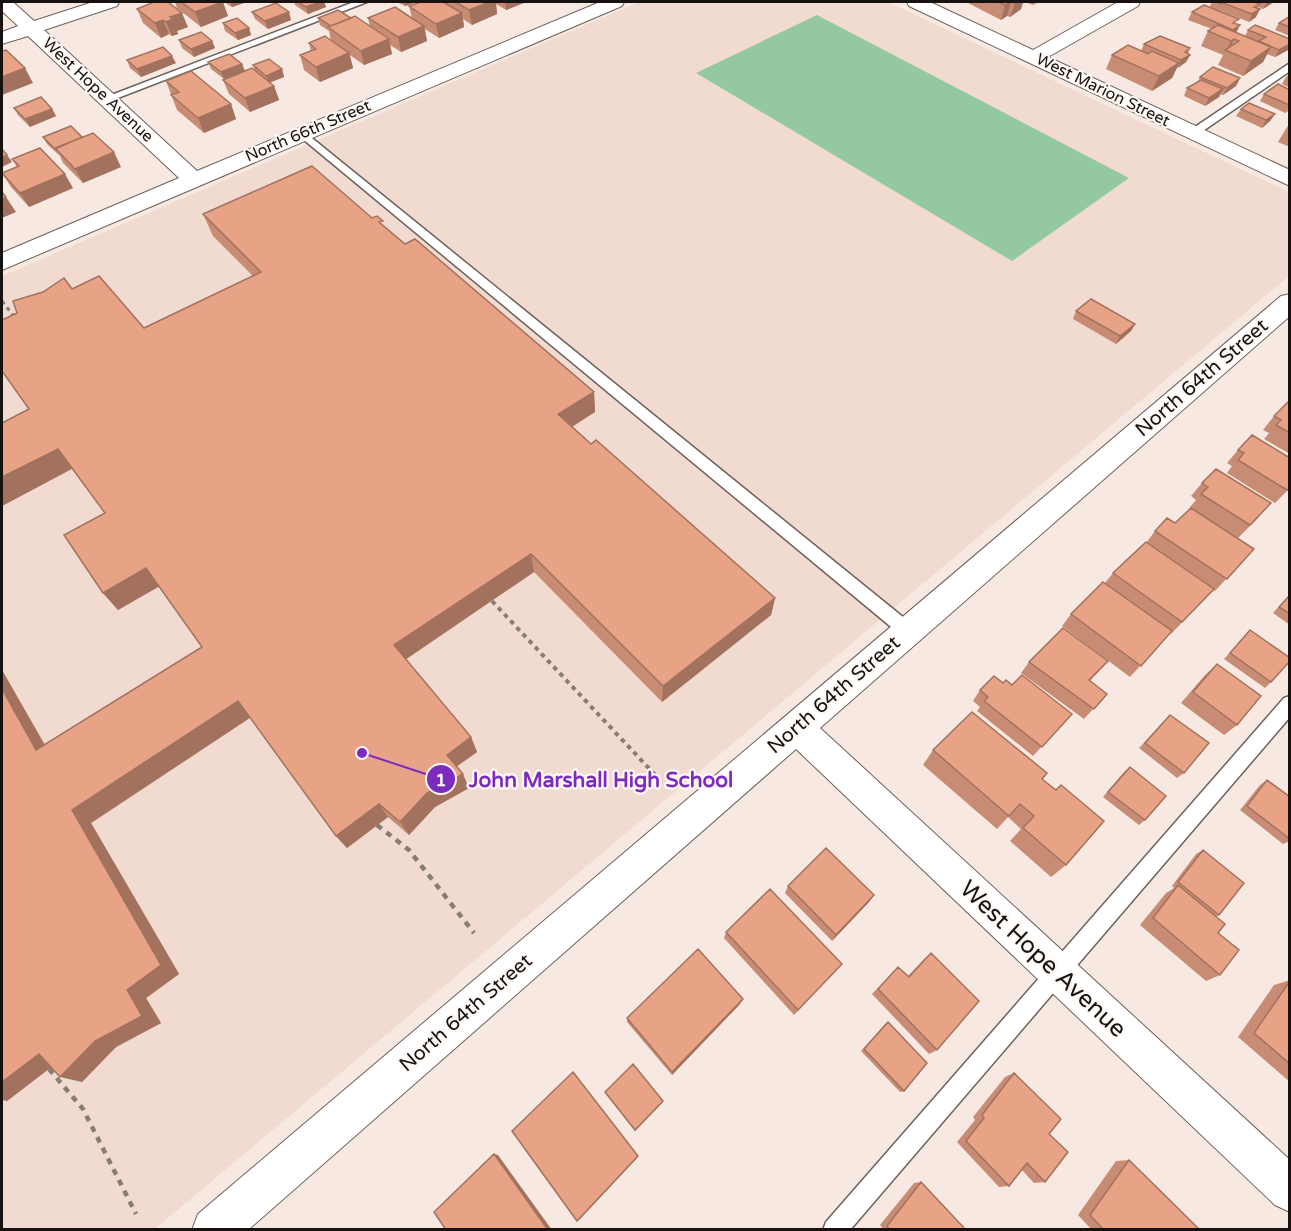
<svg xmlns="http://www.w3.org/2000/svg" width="1291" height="1231" viewBox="0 0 1291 1231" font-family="'Varela Round',sans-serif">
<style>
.built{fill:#f1dbd0}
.green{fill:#94c9a0}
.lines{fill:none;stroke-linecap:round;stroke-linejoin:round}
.service-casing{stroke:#6d615b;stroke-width:3}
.minor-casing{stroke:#6d615b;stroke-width:2}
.path-far2{stroke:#867d77;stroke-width:3;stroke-dasharray:4 4;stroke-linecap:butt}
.path-far1{stroke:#867d77;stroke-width:4;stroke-dasharray:4.5 4.5;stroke-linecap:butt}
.path{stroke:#867d77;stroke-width:4.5;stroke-dasharray:6 6;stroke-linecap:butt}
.service{fill:#fff;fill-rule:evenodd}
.minor{fill:#fff;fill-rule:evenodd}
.wall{fill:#c88c74}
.shaded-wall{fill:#a2725e}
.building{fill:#e8a387;stroke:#a2725e;stroke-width:1.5}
.labels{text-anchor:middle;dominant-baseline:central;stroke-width:4.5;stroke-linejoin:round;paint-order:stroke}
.far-street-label{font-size:16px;fill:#17120f;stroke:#fef8f5}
.street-label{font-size:20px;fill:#17120f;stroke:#fef8f5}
.near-street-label{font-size:24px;fill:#17120f;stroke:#fef8f5}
.leader{fill:none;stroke:#7b2cbf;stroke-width:2}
.callout-dot{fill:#7b2cbf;stroke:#fef8f5;stroke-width:2}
.mark-label{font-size:18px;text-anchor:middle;font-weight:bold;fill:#fff}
.callout-label{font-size:21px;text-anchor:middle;font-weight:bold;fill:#7b2cbf;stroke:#fef8f5;stroke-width:4.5;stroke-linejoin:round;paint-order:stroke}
</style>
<rect width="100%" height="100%" fill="#f7e9e1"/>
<!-- built -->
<path class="built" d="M639,2H888L1289,192V276L155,1229H2V276Z"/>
<!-- green -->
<path class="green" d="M817,15L1129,178L1012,261L696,73Z"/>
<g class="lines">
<defs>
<path id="service" d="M354,2H367L110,101L106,102L101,99Z
M1290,63V71L1197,135H1189V131Z
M302,130L914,626L916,631L914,636L908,638L902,636L298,135V131Z
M1290,696V717L850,1230H823L826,1222L1284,698Z"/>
<path id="minor" d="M2,2H13L34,21L93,2H119L117,6L44,30L197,171L600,2H624L622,6L2,270V253L179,178L28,36L2,44V32L18,26L2,11Z
M907,2H930L1033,50L1118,2H1140L1138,6L1048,57L1290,170V186L909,6Z
M1290,294V316L820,728L1290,1160V1212L1275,1205L796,749L248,1230H192L198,1214L1281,296Z"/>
</defs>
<!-- service casing -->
<use href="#service" class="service-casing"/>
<!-- minor casing -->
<use href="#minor" class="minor-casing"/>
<!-- path-far2 -->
<path class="path-far2" d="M2,301L16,319"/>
<!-- path-far1 -->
<path class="path-far1" d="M492,601L659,779"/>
<!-- path -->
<path class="path" d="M377,825L409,850L474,933
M49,1069L83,1109L136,1214"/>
<!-- service -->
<use href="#service" class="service"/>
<!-- minor -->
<use href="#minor" class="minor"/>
</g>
<!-- wall -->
<path class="wall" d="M175,2H222L228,16L201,27L177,8Z
M224,2H247L232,7Z
M294,2H324L326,7L308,14L295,5Z
M397,2H417L405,6Z
M421,2H526L506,10L496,4L497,14L472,25L463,19L464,27L439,38L425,29L427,41L401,52L390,45L392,54L364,65L350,55L353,68L320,82L304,70L300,55L311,51L309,43L331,41L329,31L320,25L318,18H351L370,27L368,18H412L409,6Z
M966,2H1023L1021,9L1010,17L1007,16L1001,20Z
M1025,2H1039L1033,5Z
M1212,2H1274L1263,9L1258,7L1256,17L1249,22L1219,10L1218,11L1236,24V33L1245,36L1248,30L1290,39V49L1275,57L1267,54L1263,62L1243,76L1218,65L1223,55L1201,46L1208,31L1212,29L1188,20L1192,12L1212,8L1210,6Z
M137,9L188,27L177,31L178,34L172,36L169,34L161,38L143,23Z
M252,12L291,20L268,29L255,19Z
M1290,16V36L1275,30L1279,23Z
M223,23L249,28L251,35L238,40L225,31Z
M179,40L212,41L215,48L194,57L182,48Z
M1144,44L1190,48L1188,54L1190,55L1186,62L1177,68L1172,78L1152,91L1106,69L1112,55L1141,51Z
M127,60L176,63L141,77L130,68Z
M208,62L245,71H255L253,65L282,69L284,77L270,82L274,86L279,100L250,112L229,94L223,80L224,79L211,69Z
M1290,74V88L1282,84L1286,77Z
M1200,77L1240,78L1236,86L1223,95L1220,94L1219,97L1205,106L1184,96L1187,88L1197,83Z
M166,81L231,104L236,119L204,133L177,110Z
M1290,90V110L1285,113L1260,101L1264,94Z
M14,108L52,109L56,116L30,127L18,115Z
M1241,109L1275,114L1270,121L1262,128L1236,116Z
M1290,124V147L1278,142L1287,127Z
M43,137H82L121,167L83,183L63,163L60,156L47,144Z
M12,159L73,188L29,207L11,187L2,173L17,167Z
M203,214L372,218L405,244L594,392L595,412L572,427L591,444L775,598L771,615L662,702L534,572L406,659L471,737L477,752L456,767L469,788L435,807L409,835L388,817L347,848L336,836L250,718L91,823L179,974L146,998L161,1023L116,1047L82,1082L51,1067L7,1101L2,670L45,745L202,647L159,586L118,610L103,593L105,513L72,469L2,506V423L29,409L72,289L144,328L253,276L213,236Z
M1076,311L1135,324L1131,331L1116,344L1073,319Z
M1290,403V454L1264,439L1269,433L1263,430L1274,416Z
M1238,450L1290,458V488L1275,503L1227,473L1232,466L1227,463Z
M1202,483L1259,517L1238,538L1190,507L1196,500L1191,496Z
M1175,523L1254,549L1215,591L1213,590L1171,634L1170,633L1130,677L1062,626L1071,614L1105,583L1113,573L1146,543L1155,531Z
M1290,594V625L1273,613Z
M1250,630L1271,682L1265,688L1224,659Z
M1108,661L1090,681L1107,694L1084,719L1021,673L1029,662Z
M1217,664L1237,725L1224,735L1181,703L1205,675Z
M1003,683L1012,685L1072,714L1033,756L977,711L980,707L973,701L980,690Z
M1170,715L1184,773L1177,778L1139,748Z
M933,750L1042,779L1066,865L1051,877L1010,841L1021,829L1008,817L997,829L923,765Z
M1130,767L1145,820L1139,825L1103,797L1124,772Z
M1267,780L1290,797V841L1283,844L1240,810L1260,785Z
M1203,850L1219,915L1216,917L1218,933L1220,975L1206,981L1140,925L1166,893L1174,888L1172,886L1196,854Z
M788,886L869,902L832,941L785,893Z
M726,932L837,969L794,1015L724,938Z
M931,953L937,1050L929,1054L872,994L898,967L908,976L924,959Z
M1290,980V1082L1238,1037L1274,985Z
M740,1004L672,1075L627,1022V1018Z
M888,1022L904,1091L900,1092L861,1051L885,1024Z
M1014,1073L1049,1134L1045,1182L1034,1183L1022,1170L1009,1186L999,1187L957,1142L975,1120L973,1117L1005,1077Z
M1129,1160L1200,1230H1092L1078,1215L1116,1161Z
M921,1182L966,1230H884L880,1225L914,1183Z"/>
<!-- shaded-wall -->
<path class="shaded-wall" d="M223,2L228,16L201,27L195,12Z
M230,2H247L232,7Z
M320,2H324L326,7L308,14L306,7Z
M404,2H417L405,6Z
M490,2H496L497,14L472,25L469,10Z
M505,2H526L506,10Z
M1011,2L1007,16L1001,20L1005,5Z
M1017,2H1023L1021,9L1010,17L1015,3Z
M1267,2H1274L1263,9Z
M1260,9L1256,17L1249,22L1252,14Z
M289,12L291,20L268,29L265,21Z
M182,13L188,27L177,31L178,34L172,36L166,22L170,17Z
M462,13L464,27L439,38L436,24Z
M163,20L169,34L161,38L155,23Z
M1240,25L1236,33L1230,37L1233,30Z
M424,26L427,41L401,52L398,37Z
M249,28L251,35L238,40L235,33Z
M389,39L392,54L364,65L361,51Z
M1234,39L1228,51H1226L1231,41Z
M212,41L215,48L194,57L191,49Z
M1290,44V49L1275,57L1279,50Z
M1271,47L1263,62L1243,76L1251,61Z
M349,53L353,68L320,82L316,67Z
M1190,55L1186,62L1178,68L1181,60Z
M172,56L176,63L141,77L137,69Z
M1179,63L1172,78L1152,91L1159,76Z
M242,64L245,71L224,79L221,72Z
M25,68L33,83L2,95V77Z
M282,69L284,77L269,83L266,76Z
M1240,78L1236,86L1223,95L1227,88Z
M274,86L279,100L250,112L245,98Z
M1223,89L1219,97L1205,106L1209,98Z
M231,104L236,119L204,133L198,118Z
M52,109L56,116L30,127L25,119Z
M1275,114L1270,121L1262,128L1266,120Z
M114,152L121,167L83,183L75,169Z
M7,155L12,162L2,167V157Z
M65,174L73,188L29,207L20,193Z
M6,197L16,212L2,218V199Z
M1135,324L1131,331L1116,344L1120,336Z
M594,392L595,412L560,434L558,414Z
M58,449L73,468L2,506V477Z
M531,554L534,572L402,662L394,645Z
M146,568L160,586L118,610L103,593Z
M775,598L771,615L662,702L663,686Z
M2,670L56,765L36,750L2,689Z
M238,701L251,717L91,823L179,974L146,998L161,1023L116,1047L82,1082L60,1077L95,1041L127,990L72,810Z
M471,737L477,752L453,769L447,755Z
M463,774L469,788L435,807L409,835L400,822L427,793Z
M379,804L388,817L347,848L336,836Z
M874,895L869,902L832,941L836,935Z
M743,999L740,1004L672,1075V1072Z
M39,1054L62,1059L7,1101L2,1100V1082Z
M663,1101V1102L635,1131V1130Z
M494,1154L498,1155L552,1230H548Z
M638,1156V1157L579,1220L577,1221Z"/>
<!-- building -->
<path class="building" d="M154,2H168L182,13L170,17L173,19L166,22L163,20L155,23L137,9Z
M181,2H223L195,12Z
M298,2H320L306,7Z
M421,2H443L462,13L436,24L409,6Z
M455,2H490L469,10Z
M998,2H1017L1015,3L1011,2L1005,5Z
M1217,2H1254L1260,4L1254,7L1260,9L1252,14L1223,3L1221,4Z
M276,3L289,12L265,21L252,12Z
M1204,5L1239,19L1233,23L1240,25L1233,30L1192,12Z
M395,7L424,26L398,37L368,18Z
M338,10L351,18L331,26L318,18Z
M355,16L389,39L361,51L328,27Z
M1290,16V27L1279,23Z
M237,18L249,28L235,33L223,23Z
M1218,25L1271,47L1251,61L1225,50L1239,41L1234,39L1231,41L1208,31Z
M1255,25L1290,39V44L1279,50L1259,41L1266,37L1248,30Z
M201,32L212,41L191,49L179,40Z
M325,36L349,53L316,67L300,55L316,49L309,43Z
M1160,36L1190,48L1185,52L1190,55L1181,60L1144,44Z
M1128,45L1148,54L1152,51L1179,63L1159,76L1112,55Z
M163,47L172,56L137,69L127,60Z
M6,50L25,68L2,77V51Z
M229,54L242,64L221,72L208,62Z
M269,59L282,69L266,76L253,65Z
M1213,67L1240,78L1227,88L1200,77Z
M252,68L274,86L245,98L223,80Z
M191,71L231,104L198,118L171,95L179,92L166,81Z
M1201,80L1223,89L1209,98L1187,88Z
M1278,84L1290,90L1289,105L1264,94Z
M41,97L52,109L25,119L14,108Z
M1249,103L1275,114L1266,120L1241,109Z
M71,126L82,137L55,149L43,137Z
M93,133L114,152L75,169L55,148Z
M40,148L65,174L20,193L2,173L19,166L12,159Z
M2,149L7,155L2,157Z
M312,166L372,218L377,216L383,221L379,222L405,244L415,239L594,392L558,414L591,444L596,440L775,598L663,686L531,554L394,645L471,737L447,755L463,774L427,793L400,822L379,804L336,836L238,701L72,810L161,965L127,990L142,1016L95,1041L60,1077L39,1054L2,1082V689L36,750L202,647L146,568L103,593L64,535L105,513L58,449L2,477V423L29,409L2,371V320L17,313L13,301L43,292L64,278L72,289L99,276L144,328L261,272L203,214Z
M2,192L6,197L2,199Z
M1091,299L1135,324L1120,336L1076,311Z
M1288,402L1290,403V433L1276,425L1281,420L1274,416Z
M1252,435L1290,458V488L1287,490L1238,460L1244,453L1238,450Z
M1216,469L1271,503L1250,525L1201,494L1208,487L1202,483Z
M1191,508L1254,549L1227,579L1155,531L1167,518L1175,523Z
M1146,542L1214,589L1182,622L1113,573Z
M1103,582L1172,631L1141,666L1071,614Z
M1290,595V614L1279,607Z
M1063,628L1108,661L1089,680L1107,694L1094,709L1029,662Z
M1250,630L1290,658V661L1271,682L1230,653Z
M1217,664L1261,696L1237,725L1193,692Z
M1022,675L1072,714L1042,747L984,701L988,697L980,690L994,676L1003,683L1006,680L1012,685Z
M972,712L1047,773L1042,779L1056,790L1061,785L1104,821L1066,865L1023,828L1034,816L1020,804L1009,816L933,750Z
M1170,715L1209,743L1184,773L1145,743Z
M1130,767L1166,796L1145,820L1108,792Z
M1267,780L1290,797V839L1247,806Z
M826,848L874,895L836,935L788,886Z
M1203,850L1244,883L1219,915L1178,882Z
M1178,885L1225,924L1218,933L1239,950L1220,975L1153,918Z
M770,889L842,964L798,1010L726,932Z
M698,949L743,999L672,1072L627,1018Z
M931,953L979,1001L937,1050L878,989L898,967L909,977Z
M1290,981V1064L1254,1033Z
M888,1022L927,1063L904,1091L864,1049Z
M633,1064L663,1101L635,1130L605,1092Z
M573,1072L638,1156L577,1221L512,1131Z
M1014,1073L1061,1119L1049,1134L1068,1152L1045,1182L1027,1163L1009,1186L966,1141L984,1118L982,1115Z
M494,1154L548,1230H446L434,1212Z
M1129,1160L1200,1230H1104L1090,1215Z
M921,1182L966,1230H890L887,1226Z"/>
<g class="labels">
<!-- far-street labels -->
<g class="far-street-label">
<text transform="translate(98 90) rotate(43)">West Hope Avenue</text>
<text transform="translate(1103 90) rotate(26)">West Marion Street</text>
<text transform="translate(308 131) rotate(-23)">North 66th Street</text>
</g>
<!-- street labels -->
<g class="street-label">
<text transform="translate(1202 378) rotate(-41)">North 64th Street</text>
<text transform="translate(834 695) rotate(-41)">North 64th Street</text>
<text transform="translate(466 1013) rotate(-41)">North 64th Street</text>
</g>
<!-- near-street labels -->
<g class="near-street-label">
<text transform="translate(1043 959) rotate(43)">West Hope Avenue</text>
</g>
</g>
<!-- callouts -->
<path class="leader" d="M362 753L441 779"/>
<g class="callout-dot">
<circle cx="362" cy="753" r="6"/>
<circle cx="441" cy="779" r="15"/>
</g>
<g class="mark-label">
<text x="441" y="786">1</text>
</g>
<g class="callout-label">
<text x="601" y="787">John Marshall High School</text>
</g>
<!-- border -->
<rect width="1291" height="1231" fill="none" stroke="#17120f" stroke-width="6"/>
</svg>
